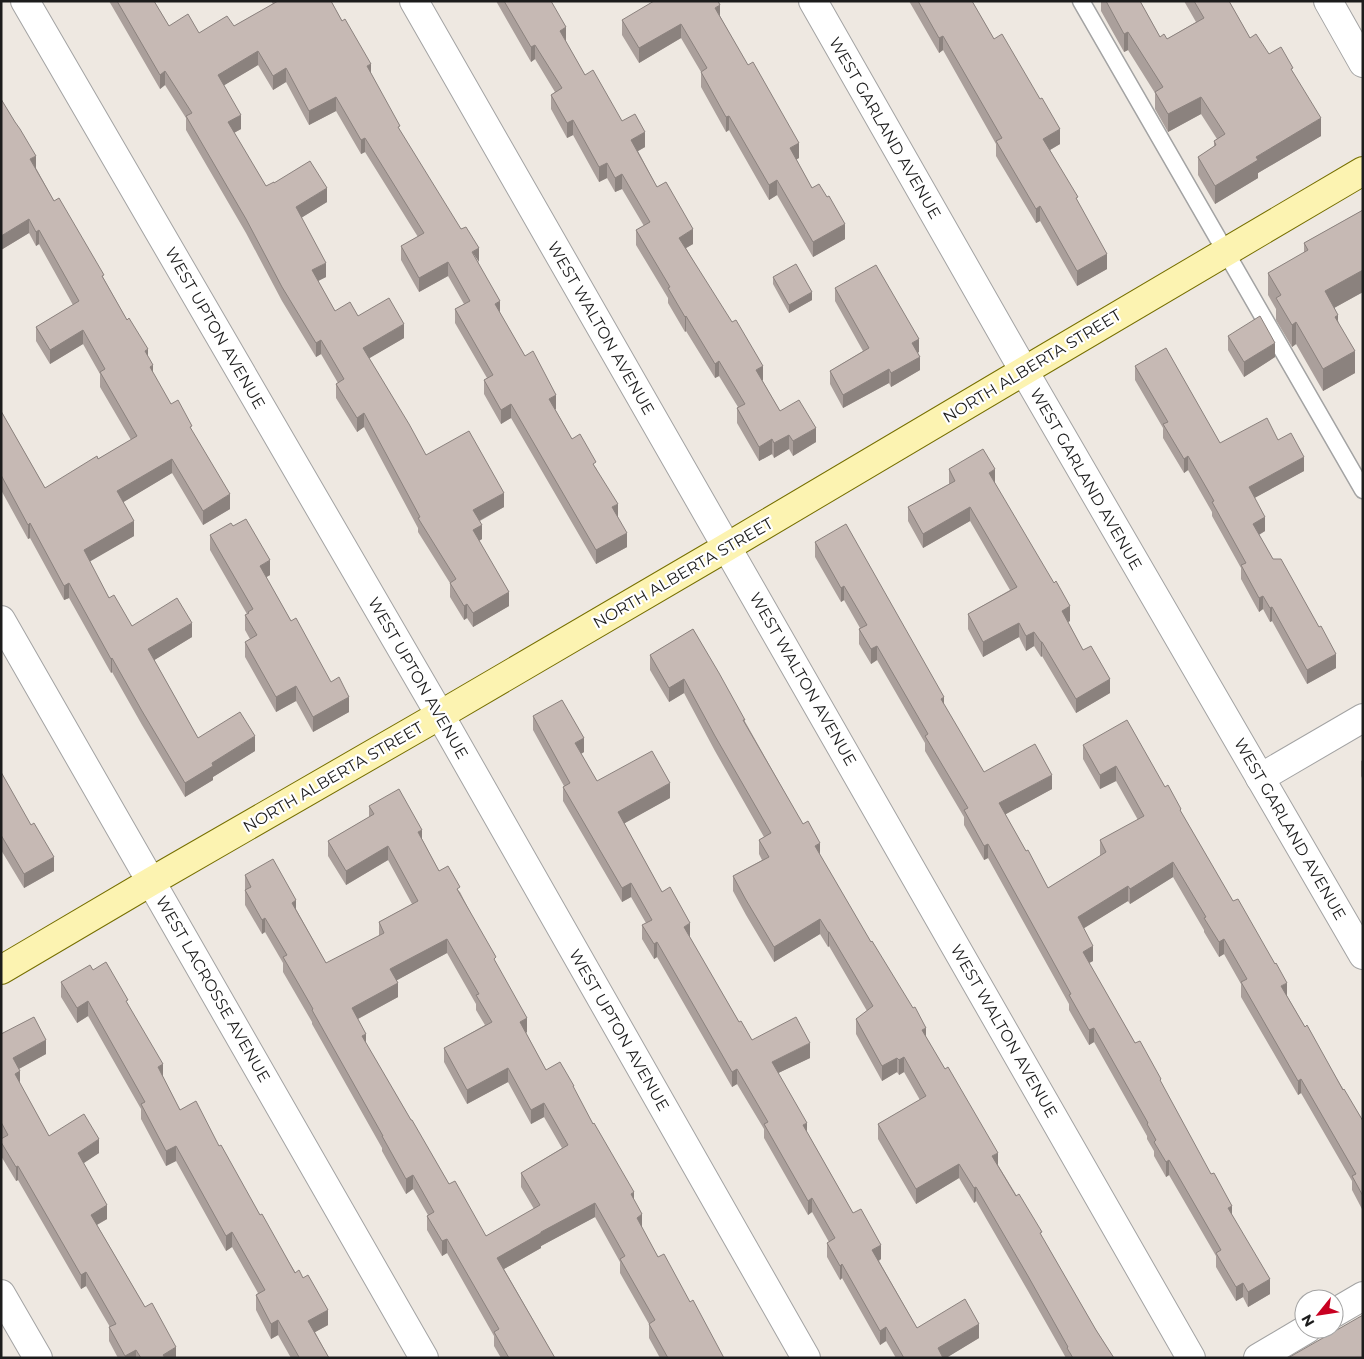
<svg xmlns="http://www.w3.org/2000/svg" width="1364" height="1359" viewBox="0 0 1364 1359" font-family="Montserrat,sans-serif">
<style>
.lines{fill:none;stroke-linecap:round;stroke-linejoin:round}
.service-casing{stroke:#a3a3a3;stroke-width:19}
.minor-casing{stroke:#a3a3a3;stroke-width:30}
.tertiary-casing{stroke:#a3a3a3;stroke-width:30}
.secondary-casing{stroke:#766f00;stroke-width:30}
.service{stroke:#fff;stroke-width:16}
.minor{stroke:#fff;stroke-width:28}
.tertiary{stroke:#fff;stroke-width:28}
.secondary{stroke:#fcf3b1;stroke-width:28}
.wall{fill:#aa9f9b;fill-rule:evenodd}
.shaded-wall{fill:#8b827e}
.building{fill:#c6b9b4;stroke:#8b827e;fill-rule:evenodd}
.labels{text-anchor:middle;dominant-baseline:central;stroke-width:4.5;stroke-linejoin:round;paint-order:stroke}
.street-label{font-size:16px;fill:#1c1c1c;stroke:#fff}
</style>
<rect width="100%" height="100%" fill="#eee8e1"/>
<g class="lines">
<defs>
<path id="service" d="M1081,1L1363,490"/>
<path id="minor" d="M25,1L440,715L806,1358
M414,1L1191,1358
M1328,1L1363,63
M1,620L424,1358
M1260,778L1363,718
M1,1294L38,1358
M1334,1313L1363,1296
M1258,1358L1307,1329"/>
<path id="tertiary" d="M813,1L1024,371L1363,955"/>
<path id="secondary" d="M1,970L152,881L440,715L727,547L1024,371L1363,171"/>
</defs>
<!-- service casing -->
<use href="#service" class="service-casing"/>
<!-- minor casing -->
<use href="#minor" class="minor-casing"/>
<!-- tertiary casing -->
<use href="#tertiary" class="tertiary-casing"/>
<!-- secondary casing -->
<use href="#secondary" class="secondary-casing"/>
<!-- service -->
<use href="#service" class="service"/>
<!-- minor -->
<use href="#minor" class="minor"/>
<!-- tertiary -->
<use href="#tertiary" class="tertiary"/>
<!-- secondary -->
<use href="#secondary" class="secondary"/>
</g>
<!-- wall -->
<path class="wall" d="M109,1H154L169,26L199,33L234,26L273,4L271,1H331L371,73L400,131L478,262L500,313L556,409H555L572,439L596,468L618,517L627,547L596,564L511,418L501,424L484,394V380L487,378L455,323V309L464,304L448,276L419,292L401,260V246L418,237L365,152L361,154L336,111L309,125L286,82L273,90L258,65L224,85L241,129L234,133L266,186L274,183L327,202L301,218L326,277L318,281L335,311L358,316L404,338L369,358L426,455L504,507L480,521L482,539L479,541L509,606L473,627L467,618L464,620L450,597V583L418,532V528L364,427L357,432L336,398V384L338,383L321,354L316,357L282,301L246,233L186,130V118L165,85L160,89Z
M496,1H551L566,42L585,75L622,121L645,147L638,151L657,187L693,244L686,248L780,411L816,442L793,456L789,449L774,458L772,454L759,461L737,423V408L738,407L719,376L715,378L686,331L685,332L668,303V298L636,245V230L644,226L622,189L615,192L607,178L599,182L573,135L567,138L551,109V95L555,92L535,59L531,62Z
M909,1H972L994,39L1060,144L1050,150L1078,202L1107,269L1077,286L1040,221L1036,223L996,156V144L943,50L939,53Z
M1101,1H1140L1160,37L1167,39L1196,22L1184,1H1229L1250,38L1269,54L1293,72L1321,136L1258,173V178L1215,204L1198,175V157L1214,147V141L1217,139L1201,114L1168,132L1155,109V93L1128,50L1124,52L1101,11Z
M720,16L799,158L796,159L812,188L845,239L813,257L777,195L769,200L729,130L726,132L701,87V72L681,38L639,63L622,35V20Z
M36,168L54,201L104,279L127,320L148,357L153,374L171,404L192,432L230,509L203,525L172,473L123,502L134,536L89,561L109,598L132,626L192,637L154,660L198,738L255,751L213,777V780L185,797L142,725L112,672L111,673L69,598L64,600L30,538L28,539L1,490V411L45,488L98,459L131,440L100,387V374L83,344L50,364L36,341V327L73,305L39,244L36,246L29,233L1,250Z
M1363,210V292L1334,308L1355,373L1323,391L1296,344L1292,347L1276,320V309L1268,295V273L1304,253V243Z
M773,277L812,300L789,313L773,284Z
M835,288L919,352L917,353L920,370L891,387L889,383L843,408L830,384V371L863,351L835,301Z
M1228,336L1275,357L1244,377L1228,350Z
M1135,366L1220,443L1278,440L1304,471L1254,498L1265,531L1259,535L1336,668L1307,684L1272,621L1270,622L1263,609L1259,612L1241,579V568L1212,516V512L1188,470L1184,473L1163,438V428L1135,380Z
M949,469L995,483L1070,621L1068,622L1083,650L1110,693L1076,713L1042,656L1041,657L1034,646L1026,651L1019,637L983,657L968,629V614L1010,590L970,521L923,548L908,521V507L949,484Z
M233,526L270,575L266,577L291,621L349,712L313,732L296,701L276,712L245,657V642L250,639L245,630V615L247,614L210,550V535Z
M815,542L944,705L984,772L1052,789L1005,814L1026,851L1048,888L1100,856V840L1138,820L1116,781L1100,789L1083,759V745L1165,787L1181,812L1305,1027L1363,1121V1211L1352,1190V1181L1301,1093L1298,1095L1241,997V984L1224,954L1219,957L1204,932V930L1173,877L1130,904L1128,901L1083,928L1093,961L1089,963L1135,1043L1161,1083L1232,1215L1270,1294L1248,1307L1243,1297L1236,1301L1216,1267V1256L1169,1175L1166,1177L1154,1156V1151L1147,1139V1136L1094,1042L1089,1045L1069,1010V1004L988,858L984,860L964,825V817L925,751V743L877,660L871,664L859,644V629L860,628L844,600L841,602L815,557Z
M693,629L820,855L926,1037L998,1165L1042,1237L1096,1330L1114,1358H1066L1028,1291L976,1201L974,1203L959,1178L916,1204L878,1139V1124L920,1100L904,1072L899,1075L897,1072L882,1081L856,1034V1019L867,1011L829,946L828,947L820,934L774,962L746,915L733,891V876L762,860L759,854V840L764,837L715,751L684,693L669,702L650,670V655Z
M533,716L584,752L581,754L597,781L670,798L624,823L662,892L690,937V938L739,1022L752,1040L810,1058L778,1073L807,1132L853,1213L881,1259L879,1261L917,1328L979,1338L946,1358H896L886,1341L880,1345L842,1278L840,1280L827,1257V1243L829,1242L812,1212L808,1215L764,1138V1129L737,1084L732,1087L657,957L654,959L642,939V925L646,923L631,897L622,902L563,801V787L564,786L533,730Z
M1363,760V780L1361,776V761Z
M1,772L54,871L24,888L1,850Z
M369,806L422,839L439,871L460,892L496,963L527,1032L526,1033L546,1070L574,1089L634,1200L642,1228L658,1257L690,1302L724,1358H660L649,1338V1324L620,1273V1262L595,1217L541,1246V1248L504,1269L555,1358H501L494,1346V1336L447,1253L442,1256L427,1230V1216L428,1215L413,1189L406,1194L382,1151V1148L312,1024V1022L283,972V963L265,932L262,934L245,905V875L296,909L326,963L379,936V922L412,904L388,860L346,885L328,856V841L369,817ZM447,953L476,1004V1010L485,1025L444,1048V1062L467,1104L508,1082L531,1124L544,1117L562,1148L521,1173V1187L534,1209L486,1236L449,1184L366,1044L358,1019L398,997L397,980Z
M93,970L128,1004L163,1077L180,1110L219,1146L260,1215L328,1325L315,1332L329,1358H291L278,1335L271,1339L256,1310V1295L258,1293L232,1247L226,1251L176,1161L166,1166L141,1119V1109L88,1016L77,1023L61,997V982Z
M1,1034L46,1054L19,1069L20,1084L49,1136L99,1153L83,1163L107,1219L97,1225L145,1307L176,1358H118L109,1341V1327H110L86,1286L81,1289L18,1180L16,1181L1,1156V1139L2,1138L1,1136Z"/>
<!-- shaded-wall -->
<path class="shaded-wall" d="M720,5V20L715,8Z
M681,24V38L639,63V48Z
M566,27V42L560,31Z
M1128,32V50L1124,52V34Z
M943,36V50L939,53V38Z
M535,45V59L531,62V47Z
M258,51V65L218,89V75Z
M371,64V78L367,66Z
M286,68V82L273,90V76Z
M165,71V85L160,89V75Z
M336,97V111L309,125V111Z
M1201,97V114L1168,132V114Z
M241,115V129L228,136V122Z
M729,116V130L726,132V117Z
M1321,118V136L1258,173V178L1215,204V186L1256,157Z
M573,120V135L567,138V123Z
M1060,129V144L1043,154V139Z
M645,132V147L631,155V140Z
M365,138V152L361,154V140Z
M799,143V158L790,163V148Z
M36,156V170L30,159Z
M607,163V178L599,182V167Z
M622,174V189L615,192V178Z
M777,180V195L769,200V185Z
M327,188V202L296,221V207Z
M1040,206V221L1036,223V209Z
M29,219V233L1,250V236Z
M845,224V239L813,257V242Z
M693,229V244L679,252V238Z
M39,230V244L36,246V232Z
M479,248V262L472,252Z
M1107,254V269L1077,286V271Z
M448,262V276L419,292V278Z
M326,263V277L312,284V270Z
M1363,270V292L1325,313V291Z
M812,292V300L789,313V305Z
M500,301V315L495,304Z
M1338,315V337L1335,317Z
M686,316V331L685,332V317Z
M1296,322V344L1292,347V325Z
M404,324V338L363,362V348Z
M83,330V344L50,364V350Z
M919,339V352L912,356V343Z
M321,340V354L316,357V343Z
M1275,343V357L1244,377V362Z
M148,349V364L145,351Z
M1355,351V373L1323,391V369Z
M920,357V370L891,387V373Z
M719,361V376L715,378V364Z
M153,365V380L150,367Z
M763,366V380L756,384V370Z
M889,369V383L843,408V395Z
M556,395V409L549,413V399Z
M511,404V418L501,424V410Z
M364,413V427L357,432V418Z
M816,428V442L793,456V441Z
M789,435V449L774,458V443Z
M772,439V454L759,461V447Z
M1188,456V470L1184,473V459Z
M1304,457V471L1249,501V487Z
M172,459V473L117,506V491Z
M995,469V484L989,473Z
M504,493V507L473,524V510Z
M230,494V509L203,525V511Z
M618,504V518L612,507Z
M970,507V521L923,548V534Z
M1265,517V531L1253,538V524Z
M134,521V536L84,565V550Z
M30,523V538L28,539V525Z
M482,525V539L473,544V530Z
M627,533V547L596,564V550Z
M270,560V575L260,581V566Z
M69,583V598L64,600V586Z
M844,586V600L841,602V588Z
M509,592V606L473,627V613Z
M1263,596V609L1259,612V598Z
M467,604V618L464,620V606Z
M1070,606V621L1062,625V611Z
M1272,607V621L1270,622V608Z
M192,623V637L148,664V649Z
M1019,623V637L983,657V642Z
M1034,632V646L1026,651V636Z
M1041,642H1042V656L1041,657Z
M877,646V660L871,664V649Z
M1336,654V668L1307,684V670Z
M112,658V672L111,673V659Z
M684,679V693L669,702V688Z
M1110,679V693L1076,713V699Z
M296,686V701L276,712V697Z
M349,697V712L313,732V717Z
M944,697V712L941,699Z
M255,736V751L213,777V780L185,797V783L212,763Z
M584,738V752L575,757V743Z
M1116,766V781L1100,789V775Z
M1052,775V789L999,818V803Z
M670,783V798L618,827V812Z
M422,830V844L418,832Z
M820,843V858L815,846Z
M988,844V858L984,860V846Z
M388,846V860L346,885V871Z
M54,857V871L24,888V874Z
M1173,862V877L1130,904V889Z
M631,883V897L622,902V888Z
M1128,886V901L1078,932V917Z
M296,900V915L292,903Z
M265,918V932L262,934V920Z
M820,919V934L774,962V947Z
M690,923V937L684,941V927Z
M828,932H829V946L828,947Z
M447,939V953L390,984V969Z
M1224,939V954L1219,957V942Z
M657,942V957L654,959V944Z
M1093,946V961L1083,966V952Z
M398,983V997L352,1022V1008Z
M1287,983V997L1281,986Z
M88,1001V1016L77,1023V1008Z
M527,1018V1032L520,1036V1022Z
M926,1028V1043L922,1030Z
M1094,1028V1042L1089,1045V1030Z
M366,1034V1049L362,1036Z
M46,1040V1054L13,1072V1058Z
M810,1043V1058L772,1076V1062Z
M904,1057V1072L899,1075V1060Z
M897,1058V1072L882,1081V1066Z
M163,1064V1079L158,1067Z
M508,1068V1082L467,1104V1090Z
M737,1069V1084L732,1087V1072Z
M20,1071V1085L15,1074Z
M1301,1079V1093L1298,1095V1081Z
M544,1103V1117L531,1124V1110Z
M807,1123V1137L803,1125Z
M99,1139V1153L78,1167V1153Z
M176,1146V1161L166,1166V1151Z
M998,1153V1168L992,1156Z
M1169,1160V1175L1166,1177V1162Z
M959,1164V1178L916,1204V1189Z
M18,1166V1180L16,1181V1167Z
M413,1175V1189L406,1194V1179Z
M976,1187V1201L974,1203V1188Z
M634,1192V1206L631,1194Z
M812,1198V1212L808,1215V1201Z
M595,1203V1217L541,1246V1248L497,1273V1258L541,1232Z
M107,1205V1219L91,1228V1215Z
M1232,1206V1220L1228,1208Z
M642,1214V1229L637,1218Z
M232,1232V1247L226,1251V1236Z
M447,1239V1253L442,1256V1241Z
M881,1245V1259L872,1264V1250Z
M842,1264V1278L840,1280V1266Z
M86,1272V1286L81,1289V1275Z
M1270,1279V1294L1248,1307V1292Z
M1243,1283V1297L1236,1301V1287Z
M328,1310V1325L308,1336V1321Z
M278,1320V1335L271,1339V1324Z
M979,1324V1338L946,1358H938V1348Z
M886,1327V1341L880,1345V1331Z
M176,1347V1358H163V1355Z
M136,1350V1358H125V1356Z"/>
<!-- building -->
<path class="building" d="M117,1H154L169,26L188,14L199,33L227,16L234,26L278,1H331L342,21L345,19L371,64L367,66L400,126L398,127L461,229L466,227L479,248L472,252L500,301L495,304L525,356L533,351L556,395L549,399L572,439L580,434L596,462L593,464L618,504L612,507L627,533L596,550L511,404L501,410L484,380L493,375L455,309L470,301L448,262L419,278L401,246L424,233L365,138L361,140L336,97L309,111L286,68L273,76L258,51L218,75L241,115L228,122L266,186L274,182V183L310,161L327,188L296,207L326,263L312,270L335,311L350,302L358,316L389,298L404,324L363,348L409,424L426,455L469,431L504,493L473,510L482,525L473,530L509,592L473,613L467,604L464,606L450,583L456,579L418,518L420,517L364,413L357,418L336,384L344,379L321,340L316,343L282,287L246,219L186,116L192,113L165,71L160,75Z
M504,1H551L566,27L560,31L585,75L593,70L622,121L635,114L645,132L631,140L657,187L666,182L693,229L679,238L732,322L736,320L763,366L756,370L780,411L799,400L816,428L793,441L789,435L774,443L772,439L759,447L737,408L745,404L719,361L715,364L686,316L685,317L668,288L670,287L636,230L650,222L622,174L615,178L607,163L599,167L573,120L567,123L551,95L562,88L535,45L531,47Z
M654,1H718L720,5L715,8L748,65L753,62L799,143L790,148L812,188L819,184L827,197L829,196L845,224L813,242L777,180L769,185L729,116L726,117L701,72L707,68L681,24L639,48L622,20Z
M918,1H972L994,39L1002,34L1040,99L1042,98L1060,129L1043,139L1078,197L1076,198L1107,254L1077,271L1040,206L1036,209L996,141L1002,138L943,36L939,38Z
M1106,1H1140L1160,37L1164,34L1167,39L1204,18L1194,1H1229L1250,38L1256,34L1269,54L1281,47L1293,68L1291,69L1321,118L1256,157L1258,160L1215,186L1198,157L1216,145L1214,141L1225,134L1201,97L1168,114L1155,92L1163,87L1128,32L1124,34Z
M1,99L15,122L20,129L36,156L30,159L54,201L59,198L104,275L102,276L127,320L129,318L148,349L145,351L153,365L150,367L171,404L178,400L192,426L190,427L230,494L203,511L172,459L117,491L134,521L84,550L109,598L114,595L132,626L177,598L192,623L148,649L198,738L240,712L255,736L212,763L213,766L185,783L142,711L112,658L111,659L69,583L64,586L30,523L28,525L1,475V411L45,488L97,456L98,459L137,436L100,372L105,369L83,330L50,350L36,327L79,301L39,230L36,232L29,219L1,236Z
M1363,210V270L1325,291L1338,315L1335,317L1355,351L1323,369L1296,322L1292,325L1276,298L1281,295L1268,273L1308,250L1304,243Z
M796,264L812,292L789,305L773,277Z
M876,265L919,339L912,343L920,357L891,373L889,369L843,395L830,371L869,348L835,288Z
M1260,316L1275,343L1244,362L1228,336Z
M1166,348L1220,443L1267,418L1278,440L1291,433L1304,457L1249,487L1265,517L1253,524L1273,559H1281L1319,627L1321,626L1336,654L1307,670L1272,607L1270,608L1263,596L1259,598L1241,565L1246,563L1212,502L1214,501L1188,456L1184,459L1163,424L1168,422L1135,366Z
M983,449L995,469L989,473L1054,583L1056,581L1070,606L1062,611L1083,650L1091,646L1110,679L1076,699L1042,642H1041L1034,632L1026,636L1019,623L983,642L968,614L1017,587L970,507L923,534L908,507L955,481L949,469Z
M246,519L270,560L260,566L291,621L296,618L331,682L339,677L349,697L313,717L296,686L276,697L245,642L257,635L245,615L249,613L248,612L253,609L210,535L231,523L233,526Z
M846,524L944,697L941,699L984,772L1035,744L1052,775L999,803L1026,851L1028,850L1048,888L1106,852L1100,840L1144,816L1116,766L1100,775L1083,745L1127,720L1165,787L1168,785L1181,809L1180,810L1233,901L1238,899L1275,964L1276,963L1287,983L1281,986L1305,1027L1307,1025L1343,1090L1344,1089L1363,1121V1196L1352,1176L1356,1174L1301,1079L1298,1081L1241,982L1247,979L1224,939L1219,942L1204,918L1206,917L1173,862L1130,889L1128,886L1078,917L1093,946L1083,952L1135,1043L1140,1041L1161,1079L1160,1080L1211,1174L1214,1173L1232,1206L1228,1208L1270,1279L1248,1292L1243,1283L1236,1287L1216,1253L1221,1250L1169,1160L1166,1162L1154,1142L1156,1140L1147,1124L1148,1123L1094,1028L1089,1030L1069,995L1071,994L988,844L984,846L964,810L968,808L925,736L928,734L877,646L871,649L859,629L867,625L844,586L841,588L815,542Z
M693,629L719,673L745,720H743L803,824L808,821L820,843L815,846L871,942L872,941L913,1008L915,1007L926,1028L922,1030L945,1069L948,1067L998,1153L992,1156L1016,1196L1019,1194L1042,1232L1040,1233L1096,1330L1114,1358H1073L1067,1348L1068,1347L1028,1276L976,1187L974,1188L959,1164L916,1189L878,1124L926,1096L904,1057L899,1060L897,1058L882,1066L856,1019L873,1006L829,932H828L820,919L774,947L746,900L733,876L769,857L759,840L771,833L715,736L684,679L669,688L650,655Z
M562,700L584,738L575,743L597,781L652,751L670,783L618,812L662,892L670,887L690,923L684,927L739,1022L741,1021L752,1040L796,1017L810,1043L772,1062L807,1123L803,1125L853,1213L861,1209L881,1245L872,1250L917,1328L965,1299L979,1324L938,1348L943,1358H904L886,1327L880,1331L842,1264L840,1266L827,1243L835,1238L812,1198L808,1201L764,1124L768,1122L737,1069L732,1072L657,942L654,944L642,925L652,920L631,883L622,888L563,787L570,783L533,716Z
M1,772L31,825L34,823L54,857L24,874L1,835Z
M399,789L422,830L418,832L439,871L448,866L460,887L457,889L496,957L494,959L527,1018L520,1022L546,1070L560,1062L574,1086H573L593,1124L594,1123L634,1192L631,1194L642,1214L637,1218L658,1257L664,1254L690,1302L693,1300L724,1358H668L649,1324L655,1320L620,1259L625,1256L595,1203L541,1232V1233L497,1258L555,1358H509L494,1332L499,1329L447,1239L442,1241L427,1216L434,1212L413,1175L406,1179L382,1136H383L312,1010L313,1009L283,957L287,955L265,918L262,920L245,890L251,887L245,875L273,859L296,900L292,903L326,963L384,933L379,922L418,901L388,846L346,871L328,841L374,814L369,806ZM447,939L479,994L476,995L492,1022L444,1048L467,1090L508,1068L531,1110L544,1103L568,1145L521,1173L540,1205L486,1236L455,1181L449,1184L412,1120H411L362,1036L366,1034L352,1008L398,983L390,969Z
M106,962L128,1000L126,1001L163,1064L158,1067L180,1110L196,1101L219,1146L221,1145L260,1215L262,1214L295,1273L299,1270L303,1278L308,1275L328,1310L308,1321L329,1358H298L299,1357L278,1320L271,1324L256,1295L265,1290L232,1232L226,1236L176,1146L166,1151L141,1104L145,1102L88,1001L77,1008L61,982L90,965L93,970Z
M34,1017L46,1040L13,1058L20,1071L15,1074L49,1136L84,1114L99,1139L78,1153L107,1205L91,1215L145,1307L152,1303L176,1347L163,1355L165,1358H141L136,1350L125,1356L109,1327L116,1324L86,1272L81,1275L18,1166L16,1167L1,1142V1139L8,1135L1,1122V1034Z
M1363,1315V1358H1288Z"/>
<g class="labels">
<!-- street labels -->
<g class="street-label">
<text transform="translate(885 128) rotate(60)">WEST GARLAND AVENUE</text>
<text transform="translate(215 328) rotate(60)">WEST UPTON AVENUE</text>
<text transform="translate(601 328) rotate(60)">WEST WALTON AVENUE</text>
<text transform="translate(1032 366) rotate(-31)">NORTH ALBERTA STREET</text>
<text transform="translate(1086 479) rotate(60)">WEST GARLAND AVENUE</text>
<text transform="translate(683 573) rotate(-30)">NORTH ALBERTA STREET</text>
<text transform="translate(418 678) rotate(60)">WEST UPTON AVENUE</text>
<text transform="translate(803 679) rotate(60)">WEST WALTON AVENUE</text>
<text transform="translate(333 777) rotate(-30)">NORTH ALBERTA STREET</text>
<text transform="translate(1290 829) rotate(60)">WEST GARLAND AVENUE</text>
<text transform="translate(213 989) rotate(60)">WEST LACROSSE AVENUE</text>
<text transform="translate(619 1030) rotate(60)">WEST UPTON AVENUE</text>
<text transform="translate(1004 1031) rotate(60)">WEST WALTON AVENUE</text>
</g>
</g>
<!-- border -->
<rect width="1364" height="1359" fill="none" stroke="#1c1c1c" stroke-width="5"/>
<!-- north arrow -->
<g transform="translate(1319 1314) rotate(240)"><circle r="24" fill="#ffffff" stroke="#a4a4a4"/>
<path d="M0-4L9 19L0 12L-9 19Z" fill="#c80021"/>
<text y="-8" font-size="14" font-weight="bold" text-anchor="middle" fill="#1c1c1c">N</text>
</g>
</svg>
